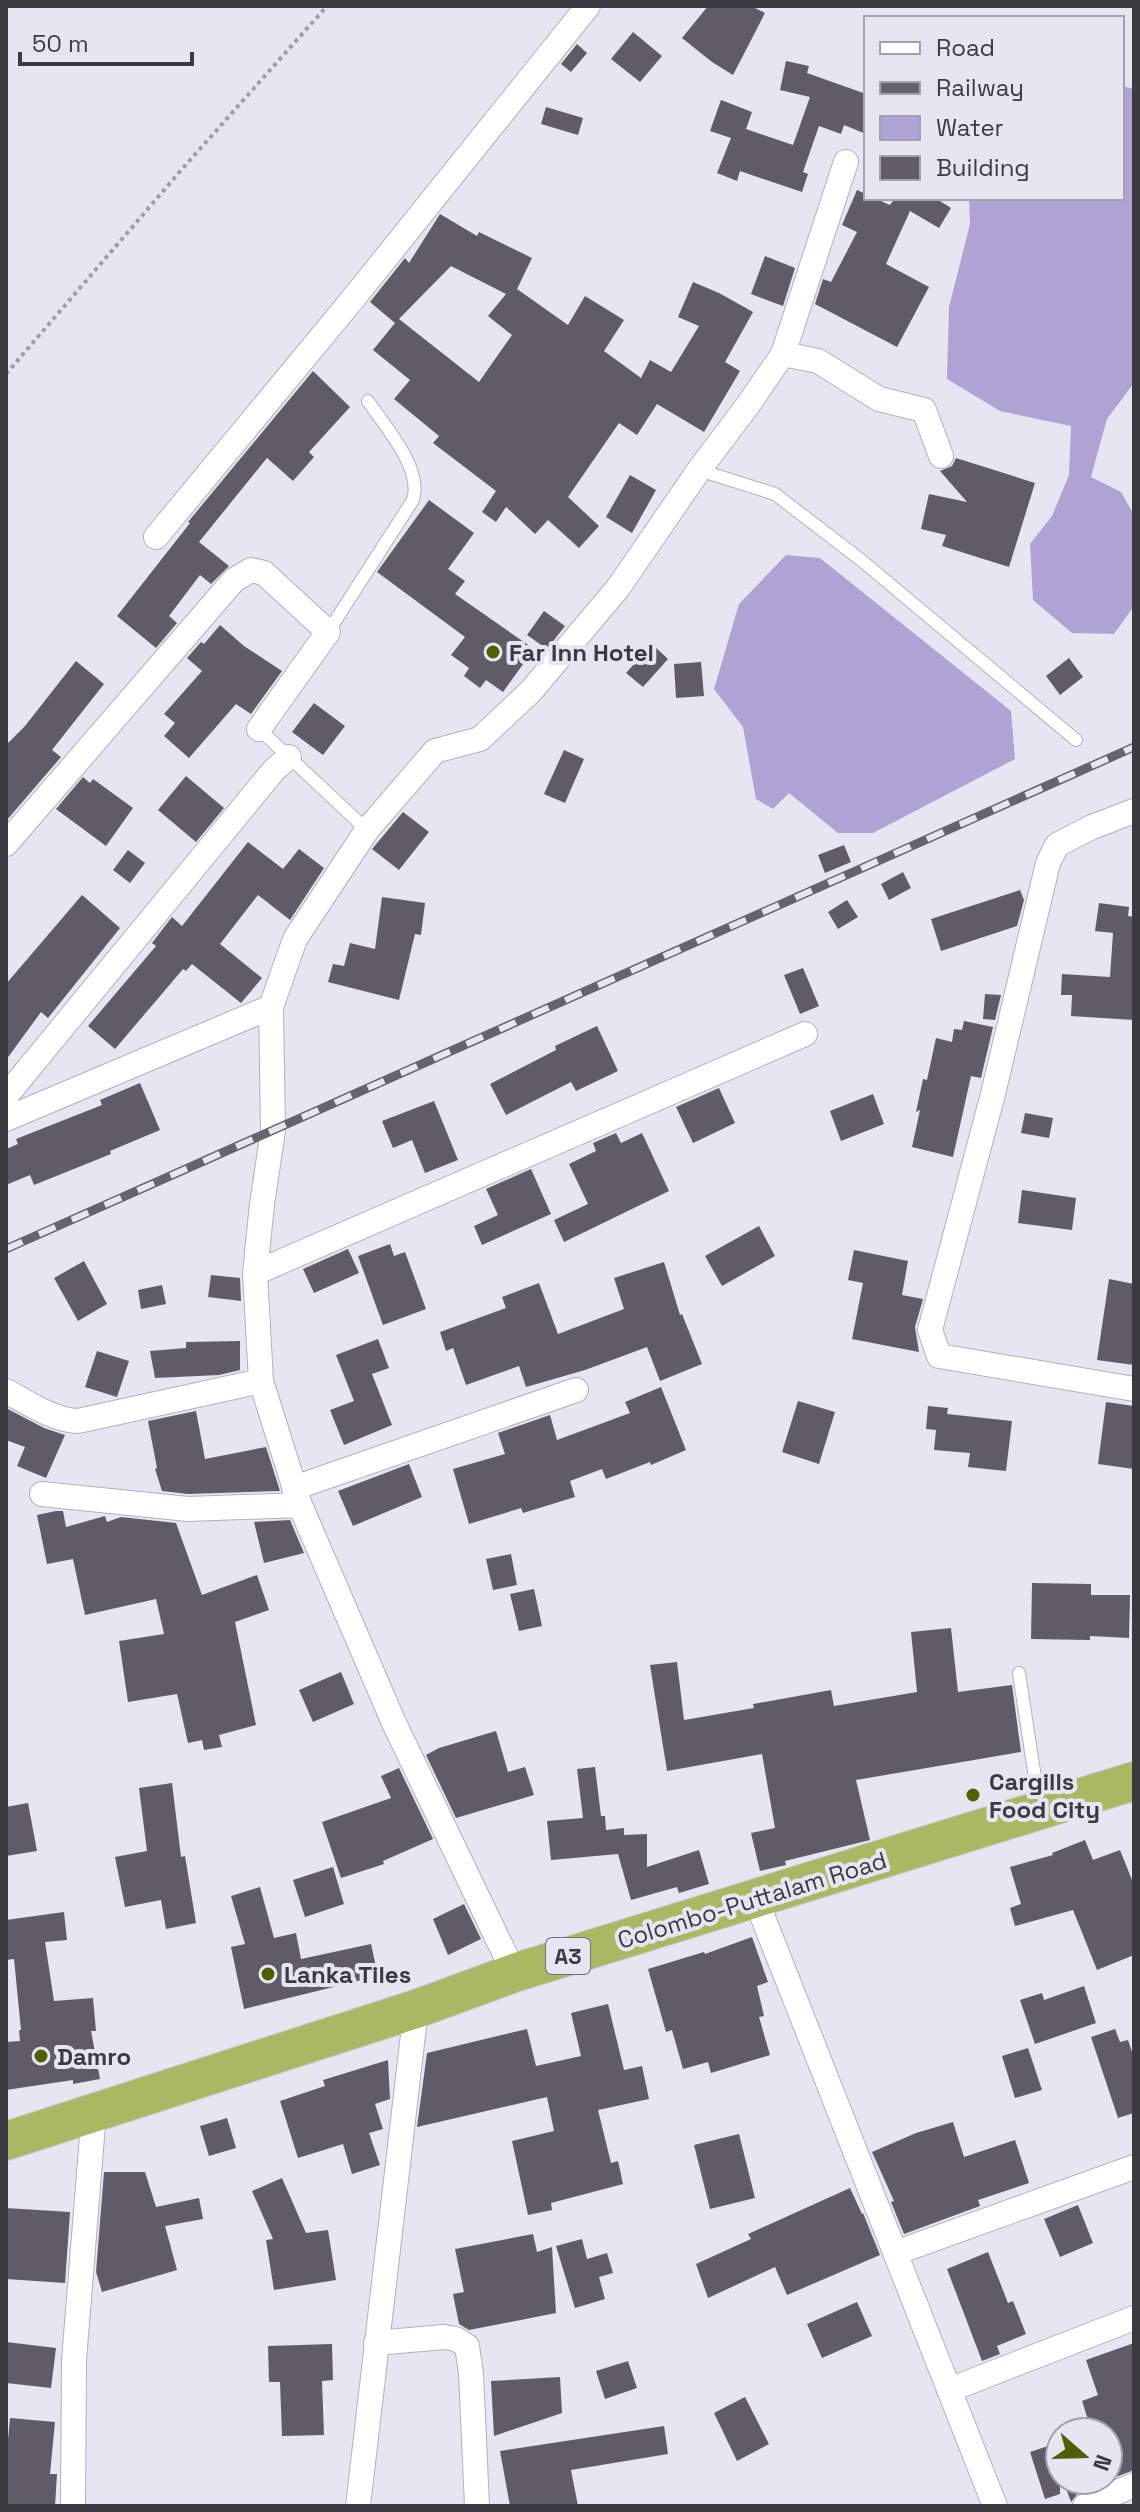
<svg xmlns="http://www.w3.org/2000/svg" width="1140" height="2512" viewBox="0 0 1140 2512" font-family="'Space Grotesk',sans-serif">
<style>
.water{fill:#aea3d2}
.building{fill:#5f5c68;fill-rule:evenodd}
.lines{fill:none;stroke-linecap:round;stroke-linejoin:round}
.service-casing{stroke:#b2b0bd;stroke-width:14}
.minor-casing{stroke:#b2b0bd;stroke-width:26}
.trunk-casing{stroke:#c8c8ca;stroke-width:40}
.path{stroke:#9f9da7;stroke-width:4;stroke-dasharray:4 4;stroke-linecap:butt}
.service{stroke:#fff;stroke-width:12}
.minor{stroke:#fff;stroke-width:24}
.trunk{stroke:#aab864;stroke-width:38}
.rail-casing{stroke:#65636b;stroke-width:9}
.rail{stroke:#e8e5f3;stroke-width:6;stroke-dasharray:18;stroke-linecap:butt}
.poi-dot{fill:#515f00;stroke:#e8e5f3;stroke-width:3}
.labels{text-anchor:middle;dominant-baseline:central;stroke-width:8;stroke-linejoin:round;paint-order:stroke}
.shield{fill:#e8e5f3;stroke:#6f6d76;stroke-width:2}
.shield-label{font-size:22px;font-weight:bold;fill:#3b3a40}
.poi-label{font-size:24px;font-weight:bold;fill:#3b3a40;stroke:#e8e5f3;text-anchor:start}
.street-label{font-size:24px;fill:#3b3a40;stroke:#e8e5f3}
</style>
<rect width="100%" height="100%" fill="#e8e5f3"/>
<!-- water -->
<path class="water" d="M1122,86L1134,89V383L1107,419L1091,477L1121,492L1134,515V606L1114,634L1072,633L1033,600L1030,544L1052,516L1069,475L1071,426L1000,411L947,379L949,307L970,224L969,198H1122Z
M786,555L820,558L1011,711L1015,759L873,833H838L789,793L773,809L756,799L743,727L714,689L739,604Z"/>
<!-- building -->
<path class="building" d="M708,6H751L765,13L733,75L712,62L682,38Z
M633,32L662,56L640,82L611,59Z
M577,44L587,53L571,72L561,64Z
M786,61L809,66L807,73L866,94V134L844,125L841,134L819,126L803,172L808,174L802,192L740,171L737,181L717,173L731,138L710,131L721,100L752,112L746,129L793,145L810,97L780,90Z
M546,107L583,118L578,135L541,124Z
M857,190L866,194V198H874L890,205L893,201L888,198H935L951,208L939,228L910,211L886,264L929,287L897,347L815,304L823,279L831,282L857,232L842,225Z
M440,214L477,236L479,232L532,258L517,289L568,325L585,296L624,320L604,351L641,378L650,360L671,372L699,326L678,317L693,282L719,293L753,312L725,362L740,371L704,432L657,404L637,435L619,423L568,497L599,526L579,548L548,520L535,534L506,507L496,522L482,512L496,491L433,443L439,436L394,399L410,380L373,350L395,323L370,302L405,258L409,263ZM451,266L506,294L488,316L512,335L479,382L399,319Z
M765,256L795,268L783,306L751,294Z
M313,371L350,407L309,452L314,457L293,481L267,458L199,542L229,566L211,584L200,575L169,616L177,623L156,648L117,616L190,523L188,522Z
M956,458L1035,483L1009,567L942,546L946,535L921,529L929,494L967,502L940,471L952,466Z
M630,475L656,490L632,533L606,517Z
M429,500L474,533L448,569L465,581L455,594L534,649L503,692L486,680L480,688L464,676L469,668L451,655L465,637L377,572Z
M544,611L565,626L547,649L527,635Z
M220,625L244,646L282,671L251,714L236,704L189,758L164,736L175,723L164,714L202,671L187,658L201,642L204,644Z
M652,644L668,659L643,687L626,673Z
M1069,658L1083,677L1060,695L1046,676Z
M76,661L104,684L52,750L61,757L6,821V745L25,726Z
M701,662L704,696L676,698L674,664Z
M314,703L345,726L323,755L292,732Z
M564,750L584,759L565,803L544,794Z
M186,776L224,808L196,842L158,810Z
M83,777L90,783L93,779L133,808L106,846L56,809Z
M403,812L429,832L399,870L372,849Z
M248,842L283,869L299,849L324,868L290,920L258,895L220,944L262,978L241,1003L192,964L186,971L183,969L115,1049L88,1026L156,946L152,943L172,917L182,926Z
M844,845L851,862L825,873L818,855Z
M128,850L145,863L130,883L113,870Z
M903,872L911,888L889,900L881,884Z
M1020,890L1024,900L1017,926L941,951L931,919Z
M82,895L120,928L48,1018L41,1012L6,1060V984Z
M382,897L425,903L421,935L415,934L399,1000L328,982L333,964L344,966L350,943L375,949Z
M847,900L858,917L838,929L828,912Z
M1099,903L1129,907L1128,916L1134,917V1020L1071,1016L1072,995H1061L1062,974L1110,977L1113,933L1095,931Z
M803,968L819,1006L800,1014L784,975Z
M985,994L1001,995L995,1020L983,1019Z
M964,1021L993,1027L981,1078L971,1076L953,1157L912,1147L920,1110L916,1112L923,1079L927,1080L936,1038L952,1042L954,1029L962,1030Z
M597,1026L618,1071L576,1091L571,1082L506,1115L490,1084L556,1050L555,1046Z
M140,1083L160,1130L110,1151L111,1154L34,1185L30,1175L6,1185V1149L18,1144L16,1139L102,1105L100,1100Z
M719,1088L735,1123L693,1143L676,1107Z
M873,1094L884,1124L841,1141L830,1111Z
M434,1101L458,1160L425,1173L412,1140L393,1148L382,1121Z
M1025,1113L1053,1118L1049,1138L1021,1133Z
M616,1133L621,1143L642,1133L669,1191L564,1242L554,1220L588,1204L569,1164L596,1151L593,1143Z
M531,1169L551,1214L482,1245L474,1226L498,1215L486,1189Z
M1022,1190L1076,1198L1072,1230L1018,1223Z
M759,1226L775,1256L722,1286L705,1256Z
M390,1244L394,1256L405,1252L426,1309L383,1325L358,1256Z
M348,1249L359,1273L314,1293L303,1269Z
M854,1250L908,1261L902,1295L923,1299L915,1327L919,1352L852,1339L863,1283L848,1280Z
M84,1261L107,1304L78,1321L54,1278Z
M664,1262L680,1315L682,1314L702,1364L660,1381L647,1347L585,1370L526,1387L519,1366L466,1385L453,1348L446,1351L440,1332L506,1308L502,1297L539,1283L558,1334L624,1309L614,1278Z
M211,1275L240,1278L241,1301L208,1297Z
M1109,1279L1134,1284V1365L1097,1360Z
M162,1285L166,1304L141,1309L138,1290Z
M378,1339L389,1368L372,1374L392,1425L344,1445L330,1410L354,1401L336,1355Z
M240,1341V1370L219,1375L155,1378L150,1351L186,1348V1342Z
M97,1351L129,1361L117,1397L85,1387Z
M661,1387L686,1450L651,1465L650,1462L606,1479L602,1469L570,1481L575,1497L523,1513L521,1508L469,1524L453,1469L505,1454L498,1433L550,1415L557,1440L630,1413L625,1402Z
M798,1401L835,1412L819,1464L782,1452Z
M1106,1402L1134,1406V1469L1098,1464Z
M928,1406L948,1408L947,1414L1012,1421L1006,1471L968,1467L970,1453L934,1450L936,1430L926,1429Z
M6,1408L44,1428L65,1435L46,1478L17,1466L25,1447L6,1440Z
M196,1411L205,1459L266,1447L280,1491L188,1494L162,1491L155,1469L157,1468L148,1421Z
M409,1464L422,1497L353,1526L338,1491Z
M56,1511H63L66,1527L105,1516L107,1522L121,1517L176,1523L202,1595L257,1575L269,1610L235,1622L256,1725L219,1735L222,1747L204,1750L202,1740L188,1743L177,1694L128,1702L119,1641L164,1634L156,1599L85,1615L73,1559L47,1564L37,1515Z
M290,1520L304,1553L264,1563L254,1522Z
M511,1554L517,1585L493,1590L486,1559Z
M1032,1583L1091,1584V1595H1130L1129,1638L1090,1636V1640L1031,1639Z
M534,1589L542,1626L519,1631L510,1594Z
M951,1628L958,1692L1012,1685L1021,1752L856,1780L870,1840L785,1861L786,1865L760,1871L751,1833L775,1828L762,1754L667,1771L650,1665L677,1662L684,1720L754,1708L753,1704L831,1690L834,1706L917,1692L911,1632Z
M341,1672L354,1704L313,1722L299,1690Z
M496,1731L508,1772L525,1767L534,1795L456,1818L426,1755L439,1748Z
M595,1767L601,1816H605L606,1830L624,1828V1835L647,1834V1867L699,1850L709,1884L679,1893L677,1887L631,1900L618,1854L551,1860L547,1821L583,1818L577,1769Z
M399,1768L433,1839L383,1861L384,1864L341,1878L322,1822L391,1798L381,1776Z
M172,1783L181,1857L185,1856L196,1923L166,1929L161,1900L125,1907L115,1857L147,1851L139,1788Z
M28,1803L37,1851L6,1856V1807Z
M1085,1840L1093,1860L1120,1850L1134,1885V1955L1097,1970L1073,1910L1015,1926L1010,1908L1021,1904L1010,1867L1053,1855L1052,1853Z
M333,1867L344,1904L305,1917L293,1880Z
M260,1887L274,1938L296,1933L301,1959L371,1944L378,1976L244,2009L231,1947L245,1944L231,1896Z
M464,1904L481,1939L448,1955L433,1919Z
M64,1912L67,1940L45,1942L54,2001L93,1998L96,2031H91L100,2079L73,2084V2080L6,2090V2042L20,2041L19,2030H21L14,1959L6,1960V1920Z
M752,1937L768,1982L757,1986L764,2016L759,2017L770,2055L711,2073L708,2062L683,2069L672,2030L666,2032L648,1969L704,1952L705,1954Z
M1084,1986L1096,2023L1035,2044L1020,2000L1042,1993L1044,2000Z
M608,2004L624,2070L642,2066L649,2099L598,2110L611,2163L618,2161L623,2184L551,2203L552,2210L528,2215L512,2141L554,2131L547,2097L417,2127L427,2053L527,2029L536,2066L581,2056L571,2013Z
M1115,2029L1120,2042L1128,2040L1134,2058V2113L1118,2118L1091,2037Z
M1028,2048L1042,2090L1015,2098L1002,2056Z
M388,2060L390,2099L375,2104L383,2129L369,2133L380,2165L352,2174L343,2144L298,2158L280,2101L325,2086L323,2080Z
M227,2118L236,2148L209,2156L200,2126Z
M953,2122L964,2157L1015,2140L1029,2183L978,2200L980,2206L904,2234L891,2202L894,2201L872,2152L916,2133Z
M739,2134L755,2198L710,2209L694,2145Z
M104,2172H145L156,2207L199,2198L203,2219L165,2226L177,2270L102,2292L96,2272Z
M282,2178L306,2233L328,2230L336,2280L274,2290L266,2240L273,2239L252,2191Z
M850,2188L862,2214L863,2213L880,2255L787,2295L775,2267L708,2298L696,2264L751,2239L748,2234Z
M1078,2205L1093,2243L1060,2257L1044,2219Z
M6,2208L70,2212L65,2283L6,2279Z
M533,2234L537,2252L552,2247L556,2313L469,2330L459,2324L453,2294L464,2292L455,2249Z
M582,2239L587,2259L607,2253L613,2273L599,2277L605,2299L575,2308L556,2246Z
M988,2252L1008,2303L1013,2301L1026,2334L997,2346L1000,2354L982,2361L947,2269Z
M857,2302L872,2336L822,2358L807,2324Z
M6,2342L56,2348L51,2388L6,2383Z
M1134,2343V2470L1108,2480V2432H1092L1082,2401L1098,2395L1086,2360Z
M332,2344L333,2380L322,2381L324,2435L282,2436L280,2382H269L268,2346Z
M628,2361L637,2388L605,2399L596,2371Z
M560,2377L562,2413L494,2436L491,2381Z
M745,2397L769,2444L737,2461L714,2413Z
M10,2418L55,2422L50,2474H57L55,2506H6V2461Z
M664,2426L668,2454L571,2470L578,2506H510L500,2451Z
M1060,2442V2494L1045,2499L1030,2452Z
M1063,2480H1088L1090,2487L1078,2493L1071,2502Z"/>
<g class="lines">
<defs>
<path id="service" d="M699,470L775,494L861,560L1076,740
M328,632L413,500C423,468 385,427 368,401
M259,729L367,830
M1019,1673L1039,1804"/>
<path id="minor" d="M783,354L818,361L879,399L924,410L941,456
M156,537L352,300L588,6
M1134,811L1092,827L1057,845L1048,863L993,1094L930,1330L939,1356L1134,1389
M6,844L234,580L251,570L264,573L328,632L259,729
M271,1007L295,939L367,830L435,751L480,739L531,691L618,588L699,470L748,405L783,354L846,162
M6,1096L274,770L289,757
M6,1119L271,1007L273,1131L262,1204L255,1273L261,1381L300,1505L394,1723L514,1973
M255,1273L805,1034
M6,1391C29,1403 52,1420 78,1421L261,1381
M294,1488L576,1390
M42,1494L188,1509L300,1505
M756,1900L995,2506
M895,2253L1134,2167
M376,2343L444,2337L456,2339L467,2346L471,2373L477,2506
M949,2390L1134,2318
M73,2506L74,2360L94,2112
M358,2506L416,2009
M1085,2506L1134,2485"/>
<path id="trunk" d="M6,2141L416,2009L514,1973L1134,1781"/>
</defs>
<!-- service casing -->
<use href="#service" class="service-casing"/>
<!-- minor casing -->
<use href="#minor" class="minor-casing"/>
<!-- trunk casing -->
<use href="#trunk" class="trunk-casing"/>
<!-- path -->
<path class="path" d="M6,374L183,168L327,6"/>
<!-- service -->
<use href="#service" class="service"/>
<!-- minor -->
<use href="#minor" class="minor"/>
<!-- trunk -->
<use href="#trunk" class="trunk"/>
<defs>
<path id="rail" d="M6,1249L1134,747"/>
</defs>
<!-- rail casing -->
<use href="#rail" class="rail-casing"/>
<!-- rail -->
<use href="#rail" class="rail"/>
</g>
<!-- markers -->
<g class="poi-dot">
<circle cx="493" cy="652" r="8"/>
<circle cx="973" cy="1795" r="8"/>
<circle cx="268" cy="1974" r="8"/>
<circle cx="41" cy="2056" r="8"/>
</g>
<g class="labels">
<!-- shield labels -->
<rect class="shield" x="546" y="1938" width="44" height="36" rx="6"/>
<g class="shield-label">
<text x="568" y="1956">A3</text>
</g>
<!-- poi labels -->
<g class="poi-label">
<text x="509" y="652">Far Inn Hotel</text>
<text x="989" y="1781">Cargills<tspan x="989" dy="28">Food City</tspan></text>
<text x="284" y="1974">Lanka Tiles</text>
<text x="57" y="2056">Damro</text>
</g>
<!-- street labels -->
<g class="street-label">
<text transform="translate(752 1900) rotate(-17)">Colombo-Puttalam Road</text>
</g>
</g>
<!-- border -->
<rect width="1140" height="2512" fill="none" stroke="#3b3a40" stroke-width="16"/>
<!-- legend -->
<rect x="864" y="16" width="260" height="184" fill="#e8e5f3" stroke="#a3a1ab" stroke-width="2"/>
<rect x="880" y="42" width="40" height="12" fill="#ffffff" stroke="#a3a1ab" stroke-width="2"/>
<text x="936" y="56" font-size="24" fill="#3b3a40">Road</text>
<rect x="880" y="82" width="40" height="12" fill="#65636b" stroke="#a3a1ab" stroke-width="2"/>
<text x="936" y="96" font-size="24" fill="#3b3a40">Railway</text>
<rect x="880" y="116" width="40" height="24" fill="#aea3d2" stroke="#a3a1ab" stroke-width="2"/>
<text x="936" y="136" font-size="24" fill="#3b3a40">Water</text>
<rect x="880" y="156" width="40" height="24" fill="#5f5c68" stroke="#a3a1ab" stroke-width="2"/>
<text x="936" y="176" font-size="24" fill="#3b3a40">Building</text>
<!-- north arrow -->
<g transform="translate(1084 2456) rotate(110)"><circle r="38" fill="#e8e5f3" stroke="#a3a1ab" stroke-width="2"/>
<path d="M0-6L14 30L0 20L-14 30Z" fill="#515f00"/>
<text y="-12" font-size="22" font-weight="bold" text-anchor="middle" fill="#3b3a40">N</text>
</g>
<!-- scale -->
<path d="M20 52v12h172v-12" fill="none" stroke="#3b3a40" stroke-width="4"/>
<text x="32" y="52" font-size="24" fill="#3b3a40" stroke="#e8e5f3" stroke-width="6" paint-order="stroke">50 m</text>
</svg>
